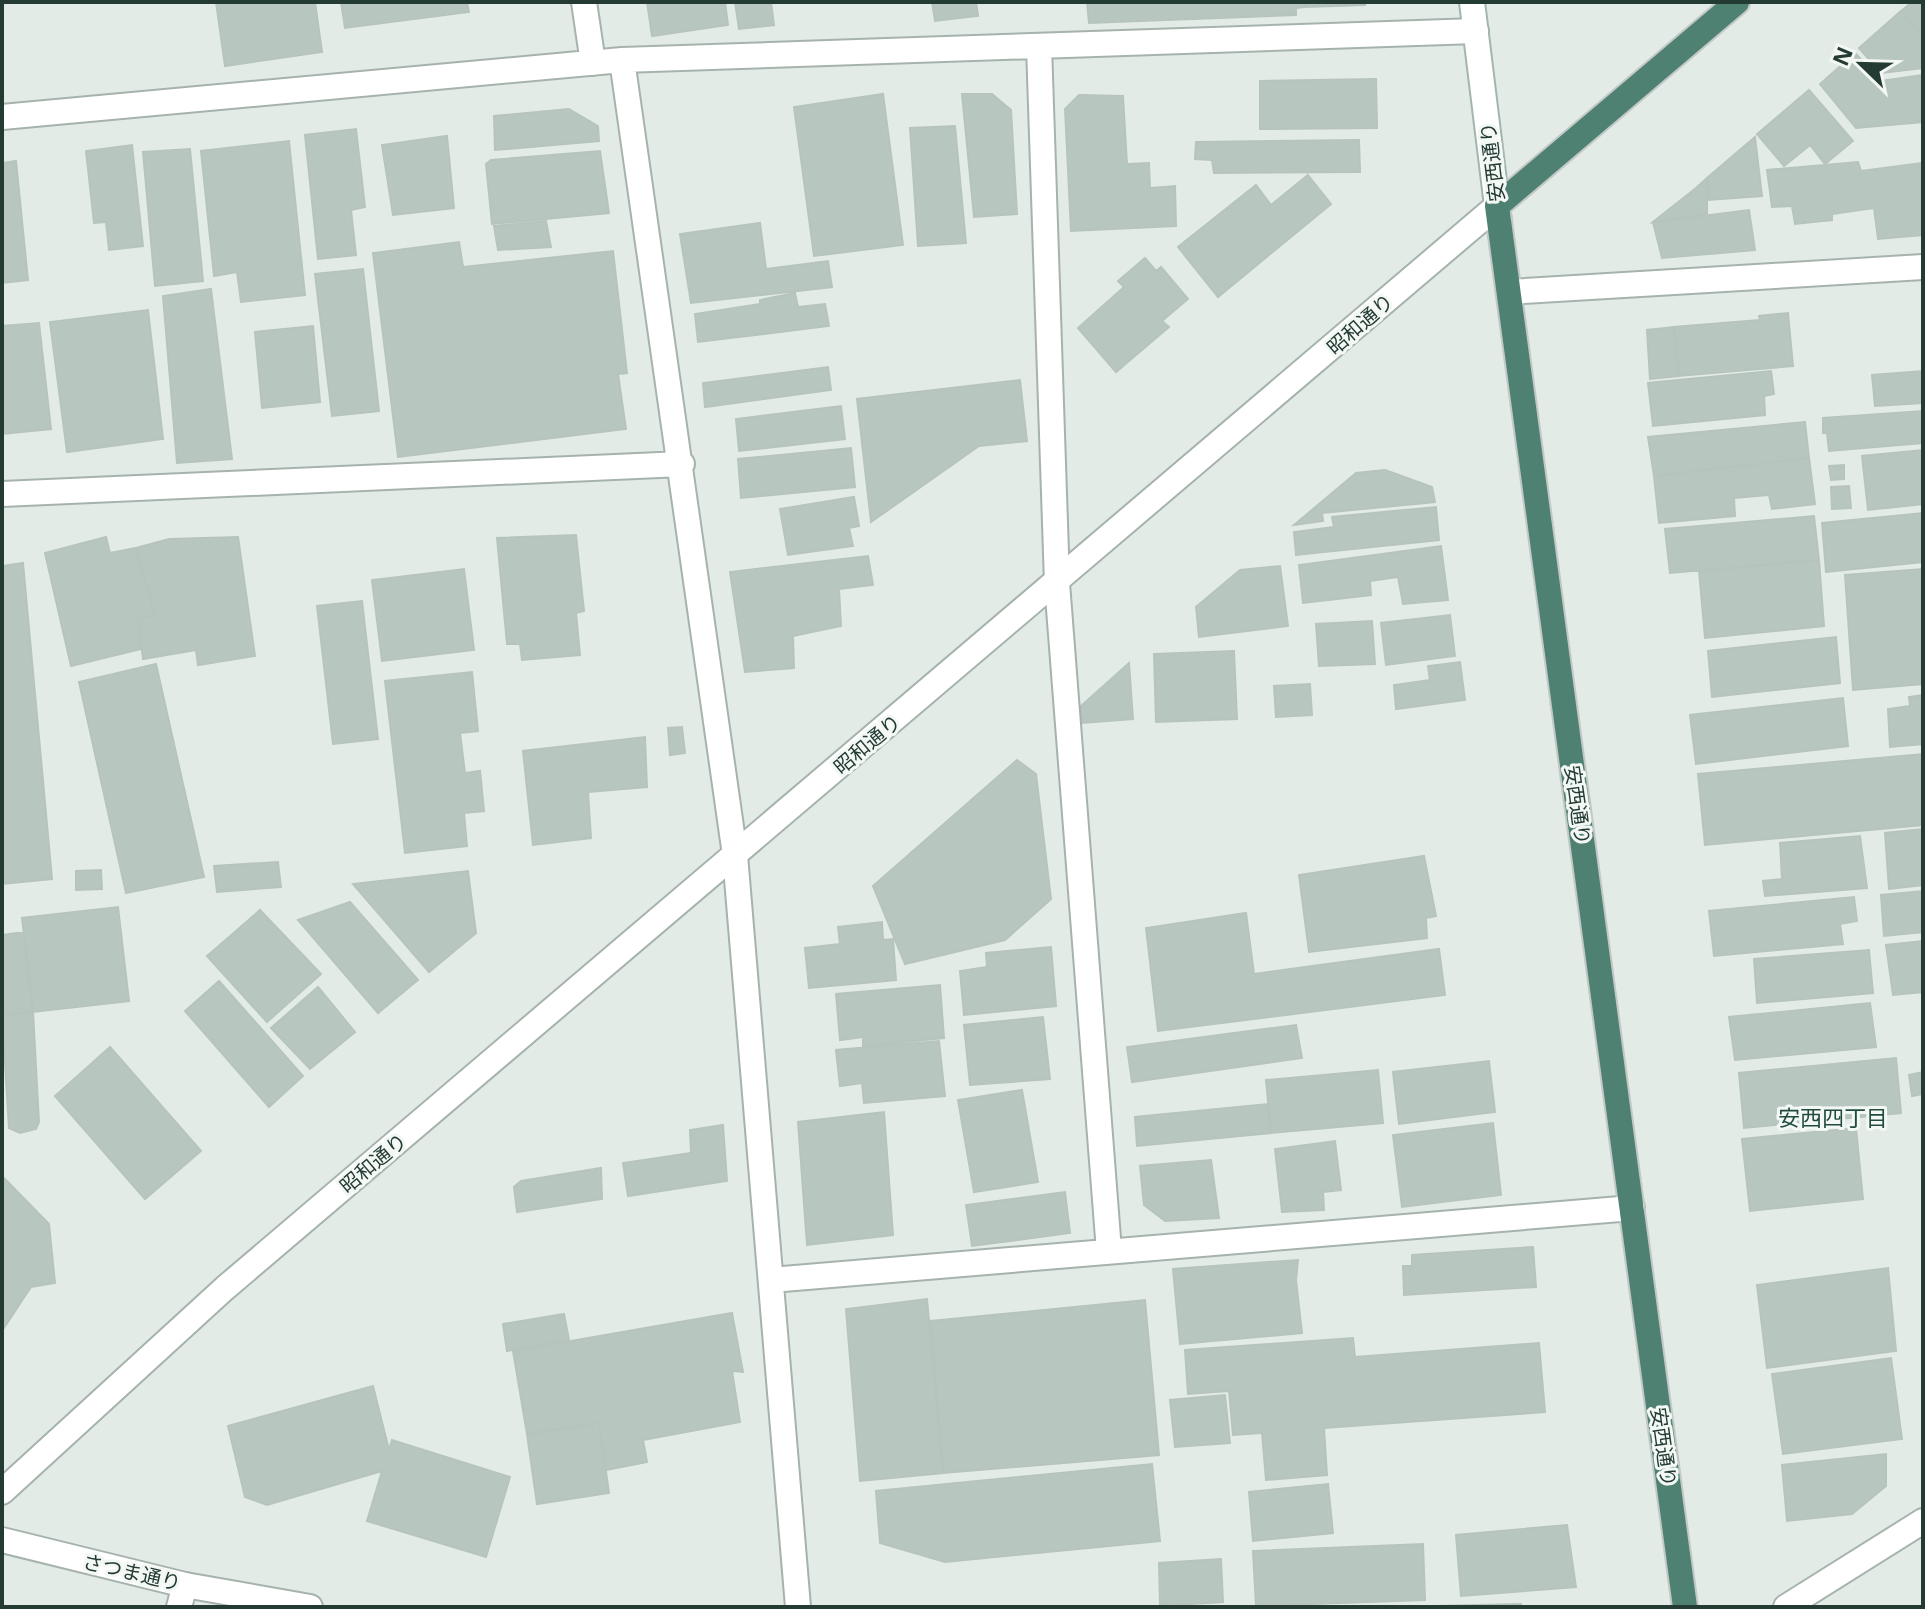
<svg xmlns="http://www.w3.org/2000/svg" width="1925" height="1609" viewBox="0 0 1925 1609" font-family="'Noto Sans','Noto Sans JP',sans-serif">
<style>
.building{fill:#b8c6c0;stroke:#b6c4bd;stroke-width:2}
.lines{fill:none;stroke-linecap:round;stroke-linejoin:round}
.minor-casing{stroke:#a6b3ad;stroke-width:28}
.tertiary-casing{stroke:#a6b3ad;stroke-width:28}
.secondary-casing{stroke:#a2b6ae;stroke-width:28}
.trunk-casing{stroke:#c2c8c6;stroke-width:28}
.minor{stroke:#fff;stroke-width:24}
.tertiary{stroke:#fff;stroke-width:24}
.secondary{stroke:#fff;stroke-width:24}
.trunk{stroke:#4e8172;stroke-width:24}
.labels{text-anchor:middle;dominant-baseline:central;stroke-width:6;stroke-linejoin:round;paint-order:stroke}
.street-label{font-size:20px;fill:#243b33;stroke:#f3f8f5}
.neighbourhood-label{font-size:22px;fill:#224b3f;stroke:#f3f8f5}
</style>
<rect width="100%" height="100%" fill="#e3ebe7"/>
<!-- building -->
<path class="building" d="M216,2H315L322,52L225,66Z
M341,2H467L469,12L345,28Z
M647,2H725L728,25L652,36Z
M735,2H771L774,25L739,29Z
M932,2H976L978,16L935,21Z
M1087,2H1304L1305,7L1296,8V15L1089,23Z
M1304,2H1365V5L1305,7Z
M1912,2H1923V35L1901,11Z
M1901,11L1923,35V68L1881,73L1859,48Z
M1855,53L1881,81L1923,75V122L1856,128L1820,84Z
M1376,79L1377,128L1260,129V81Z
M1809,90L1853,141L1825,164L1810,145L1784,166L1757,134Z
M883,94L903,245L814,256L794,107Z
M962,94H992L1011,110L1017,214L974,217Z
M1079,95L1123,96L1127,164L1149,163L1150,188L1175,186L1176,226L1071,231L1065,109Z
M569,109L598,126L599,141L495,150L494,116Z
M955,126L966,243L918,246L910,128Z
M356,129L365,207L351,210L356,255L318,259L305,135Z
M447,136L454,208L393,215L382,145Z
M1755,137L1762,196L1708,200L1707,178Z
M1359,140L1360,172L1214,173L1212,160L1195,159L1196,142Z
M289,141L305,295L241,302L237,272L214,276L201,151Z
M132,145L143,246L109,250L106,222L94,223L86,151Z
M190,149L203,281L155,286L143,152Z
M600,151L609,213L492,224L486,164L491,160Z
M16,161L28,280L2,283V163Z
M1858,162L1861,171L1923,163V235L1878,239L1874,208L1832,214V220L1795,224L1792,206L1772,207L1767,170Z
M1308,175L1331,204L1218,297L1178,247L1256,185L1271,205Z
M1707,178V214L1653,222L1696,188Z
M1749,210L1755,250L1662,258L1653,222Z
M546,221L551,247L498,250L494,226Z
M760,223L766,269L828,261L832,287L691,303L680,234Z
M459,242L463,267L613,251L627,373L618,374L626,429L398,457L373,253Z
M1145,258L1156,271L1161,267L1188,299L1162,321L1169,327L1116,372L1078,328L1124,287L1118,281Z
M363,269L379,411L332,416L315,274Z
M211,289L232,459L177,463L163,296Z
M795,293L798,307L825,304L829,326L698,342L695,314L760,304V300Z
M148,310L163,439L67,452L50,322Z
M1788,313L1793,366L1679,376L1674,327L1760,320L1759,316Z
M39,323L51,429L2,434V326Z
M313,326L320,402L262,408L255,332Z
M1674,327L1679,376L1650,379L1647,330Z
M828,367L831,390L705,407L703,383Z
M1771,371L1774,394L1764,396L1765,415L1653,426L1648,383Z
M1923,371V403L1875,406L1872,375Z
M1020,380L1027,441L979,446L871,522L857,399Z
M841,406L845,439L739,451L736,419Z
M1923,411V443L1829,451L1827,433H1823V418Z
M1805,422L1809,458L1654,476L1648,437Z
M851,448L855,487L741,498L738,459Z
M1923,450V504L1868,510L1862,456Z
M1809,458L1815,504L1772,509L1769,495L1734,498L1735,516L1659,523L1654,476Z
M1844,465V479L1831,480L1829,466Z
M1385,470L1432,487L1435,502L1322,513L1323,521L1294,525L1356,473Z
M1849,486L1851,508L1832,509L1831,487Z
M854,497L859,526L849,528L853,546L788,555L780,509Z
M1436,507L1439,540L1296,555L1294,532L1334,527L1332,517Z
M1923,513V562L1826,572L1822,523Z
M1814,516L1819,560L1670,573L1665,529Z
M576,535L584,611L576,613L580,655L522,660L520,644H507L497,538Z
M106,537L110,553L136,548L155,616L138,618L141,649L71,666L45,553Z
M238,537L255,656L198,665L196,650L143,659L138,618L155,616L136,548L169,539Z
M1441,546L1448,600L1403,604L1398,577L1370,581L1371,595L1303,603L1299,565Z
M868,556L873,585L839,589L841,626L793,636L794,668L745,672L730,572Z
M1819,560L1824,626L1705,638L1699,571Z
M23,563L52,879L2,884V566Z
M1280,566L1288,626L1199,637L1196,607L1240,570Z
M464,569L474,650L382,661L372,580Z
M1923,569V684L1853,690L1845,575Z
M362,601L378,739L333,744L317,606Z
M1450,615L1455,656L1386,665L1381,623Z
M1372,621L1375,664L1319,666L1316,624Z
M1836,637L1840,683L1712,697L1708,651Z
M1234,651L1237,719L1156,722L1154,654Z
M1460,662L1465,700L1396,709L1394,685L1430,680L1428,666Z
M1129,663L1133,719L1082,723L1080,707Z
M156,664L204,877L126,893L79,682Z
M472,672L478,731L460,733L465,773L480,771L484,811L464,813L467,846L405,853L385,681Z
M1310,684L1312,715L1276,717L1274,686Z
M1923,695V744L1890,747L1888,709L1910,706L1909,697Z
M1843,698L1848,746L1696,764L1690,715Z
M682,727L685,753L670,755L668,728Z
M645,737L647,787L588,792L591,838L533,845L523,751Z
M1923,754V825L1705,845L1698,774Z
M1017,760L1036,774L1051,899L1005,940L905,964L873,886Z
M1923,829V885L1889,889L1885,833Z
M1860,836L1867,888L1765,896L1763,881L1782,879L1780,843Z
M1424,856L1436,916L1426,918L1427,938L1309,952L1299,875Z
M278,862L281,887L217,892L214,866Z
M101,870L102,889L76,890V871Z
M468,871L476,933L429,972L353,884Z
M1923,891V932L1884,936L1881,895Z
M1854,897L1857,921L1840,924L1843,944L1714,956L1709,911Z
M350,902L418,980L378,1013L298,920Z
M118,907L129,1001L33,1012L22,918Z
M260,910L321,974L267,1022L207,956Z
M1246,913L1254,974L1439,949L1445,995L1158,1031L1146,928Z
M882,922L883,940L893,939L896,980L809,988L805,948L840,944L838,927Z
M24,932L33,1012L2,1015V935Z
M1923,941V992L1893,995L1886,945Z
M1051,947L1056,1006L964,1015L960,971L987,967L986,953Z
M1869,950L1873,993L1757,1003L1754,959Z
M219,981L303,1076L269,1107L185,1011Z
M940,985L944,1038L863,1046V1037L840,1040L836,994Z
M318,987L355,1032L310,1069L271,1028Z
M1870,1003L1876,1047L1735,1060L1729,1017Z
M33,1012L39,1122L36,1129L20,1133L9,1128L2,1015Z
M1043,1017L1050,1079L970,1085L964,1025Z
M1296,1025L1302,1058L1132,1082L1127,1047Z
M939,1041L945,1096L864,1103L862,1083L840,1086L836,1050Z
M110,1047L201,1151L145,1199L55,1096Z
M1896,1058L1901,1113L1744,1128L1739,1073Z
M1489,1061L1495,1112L1399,1124L1393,1072Z
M1378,1070L1383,1123L1271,1133L1266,1080Z
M1923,1072V1094L1912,1096L1909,1075Z
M1022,1090L1038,1182L974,1192L958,1100Z
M1268,1104L1271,1133L1137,1146L1135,1117Z
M884,1112L893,1235L807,1245L798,1122Z
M1493,1123L1501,1195L1402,1207L1393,1135Z
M723,1125L727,1181L628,1196L623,1163L691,1153L690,1130Z
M1856,1128L1863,1199L1750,1211L1742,1139Z
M1335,1141L1341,1190L1323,1192L1324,1210L1282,1212L1275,1149Z
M1211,1160L1219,1218L1165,1221L1144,1205L1140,1166Z
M601,1168L602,1199L517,1212L514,1187L521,1181Z
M2,1176L49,1224L55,1283L31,1287L2,1331Z
M1065,1192L1070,1233L972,1246L966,1205Z
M1533,1247L1536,1287L1404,1295L1403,1266H1412V1255Z
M1298,1260L1296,1280L1302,1333L1180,1344L1173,1269Z
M1888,1268L1896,1351L1767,1368L1757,1285Z
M927,1299L943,1473L860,1481L846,1309Z
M1145,1300L1159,1455L943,1473L931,1321Z
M732,1313L743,1372L732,1371L740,1422L643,1440L647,1462L606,1470L599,1423L527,1434L513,1351Z
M564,1314L569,1340L507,1351L503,1324Z
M1353,1338L1355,1357L1539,1343L1545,1412L1324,1428L1327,1475L1266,1480L1262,1433L1233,1435L1229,1391L1188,1394L1185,1350Z
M1891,1358L1902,1439L1783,1454L1772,1374Z
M373,1386L389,1450L392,1440L510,1477L486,1557L367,1521L382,1471L267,1505L245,1497L228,1426Z
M1225,1395L1230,1443L1175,1447L1170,1400Z
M599,1423L609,1493L537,1504L527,1434Z
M1886,1454V1486L1852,1514L1787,1521L1782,1465Z
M1152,1464L1160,1541L945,1562L880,1543L876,1491Z
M1328,1484L1333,1533L1253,1541L1249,1492Z
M1567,1525L1576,1587L1461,1596L1456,1535Z
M1423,1544L1425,1600L1256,1606L1253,1551Z
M1221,1559L1223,1602L1160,1606L1159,1563Z
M1521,1604L1522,1607H1434V1606Z"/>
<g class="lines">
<defs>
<path id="minor" d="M584,2L593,63
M1039,46L1057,583L1109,1251
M622,60L735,855L798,1607
M2,117L622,60L1476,31
M1509,292L1923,267
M2,494L682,464
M771,1280L1632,1208
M179,1607L185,1585
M1786,1607L1923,1521"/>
<path id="tertiary" d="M2,1492L225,1288L1497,206
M2,1540L185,1585L310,1607"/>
<path id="secondary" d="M1472,2L1499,222"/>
<path id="trunk" d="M1685,1607L1497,206L1737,2"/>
</defs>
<!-- minor casing -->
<use href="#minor" class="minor-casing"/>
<!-- tertiary casing -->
<use href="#tertiary" class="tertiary-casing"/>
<!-- secondary casing -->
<use href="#secondary" class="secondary-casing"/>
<!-- trunk casing -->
<use href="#trunk" class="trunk-casing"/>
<!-- minor -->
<use href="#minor" class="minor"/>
<!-- tertiary -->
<use href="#tertiary" class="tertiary"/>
<!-- secondary -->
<use href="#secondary" class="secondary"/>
<!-- trunk -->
<use href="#trunk" class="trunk"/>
</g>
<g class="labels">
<!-- street labels -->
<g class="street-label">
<text transform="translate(1492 162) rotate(-97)">安西通り</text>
<text transform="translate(1360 324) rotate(-41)">昭和通り</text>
<text transform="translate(867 744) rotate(-40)">昭和通り</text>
<text transform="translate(1578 805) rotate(82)">安西通り</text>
<text transform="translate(373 1163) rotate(-40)">昭和通り</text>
<text transform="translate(1664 1447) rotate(82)">安西通り</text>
<text transform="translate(132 1572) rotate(13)">さつま通り</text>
</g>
<!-- neighbourhood labels -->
<g class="neighbourhood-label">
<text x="1833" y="1117">安西四丁目</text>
</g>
</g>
<!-- border -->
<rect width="1925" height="1609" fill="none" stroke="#243b33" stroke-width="8"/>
<!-- north arrow -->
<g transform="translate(1861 64) rotate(293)" stroke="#f3f8f5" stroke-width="6" paint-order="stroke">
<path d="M0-6L14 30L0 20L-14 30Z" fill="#243b33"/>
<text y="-12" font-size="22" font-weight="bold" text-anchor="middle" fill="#243b33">N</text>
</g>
</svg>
